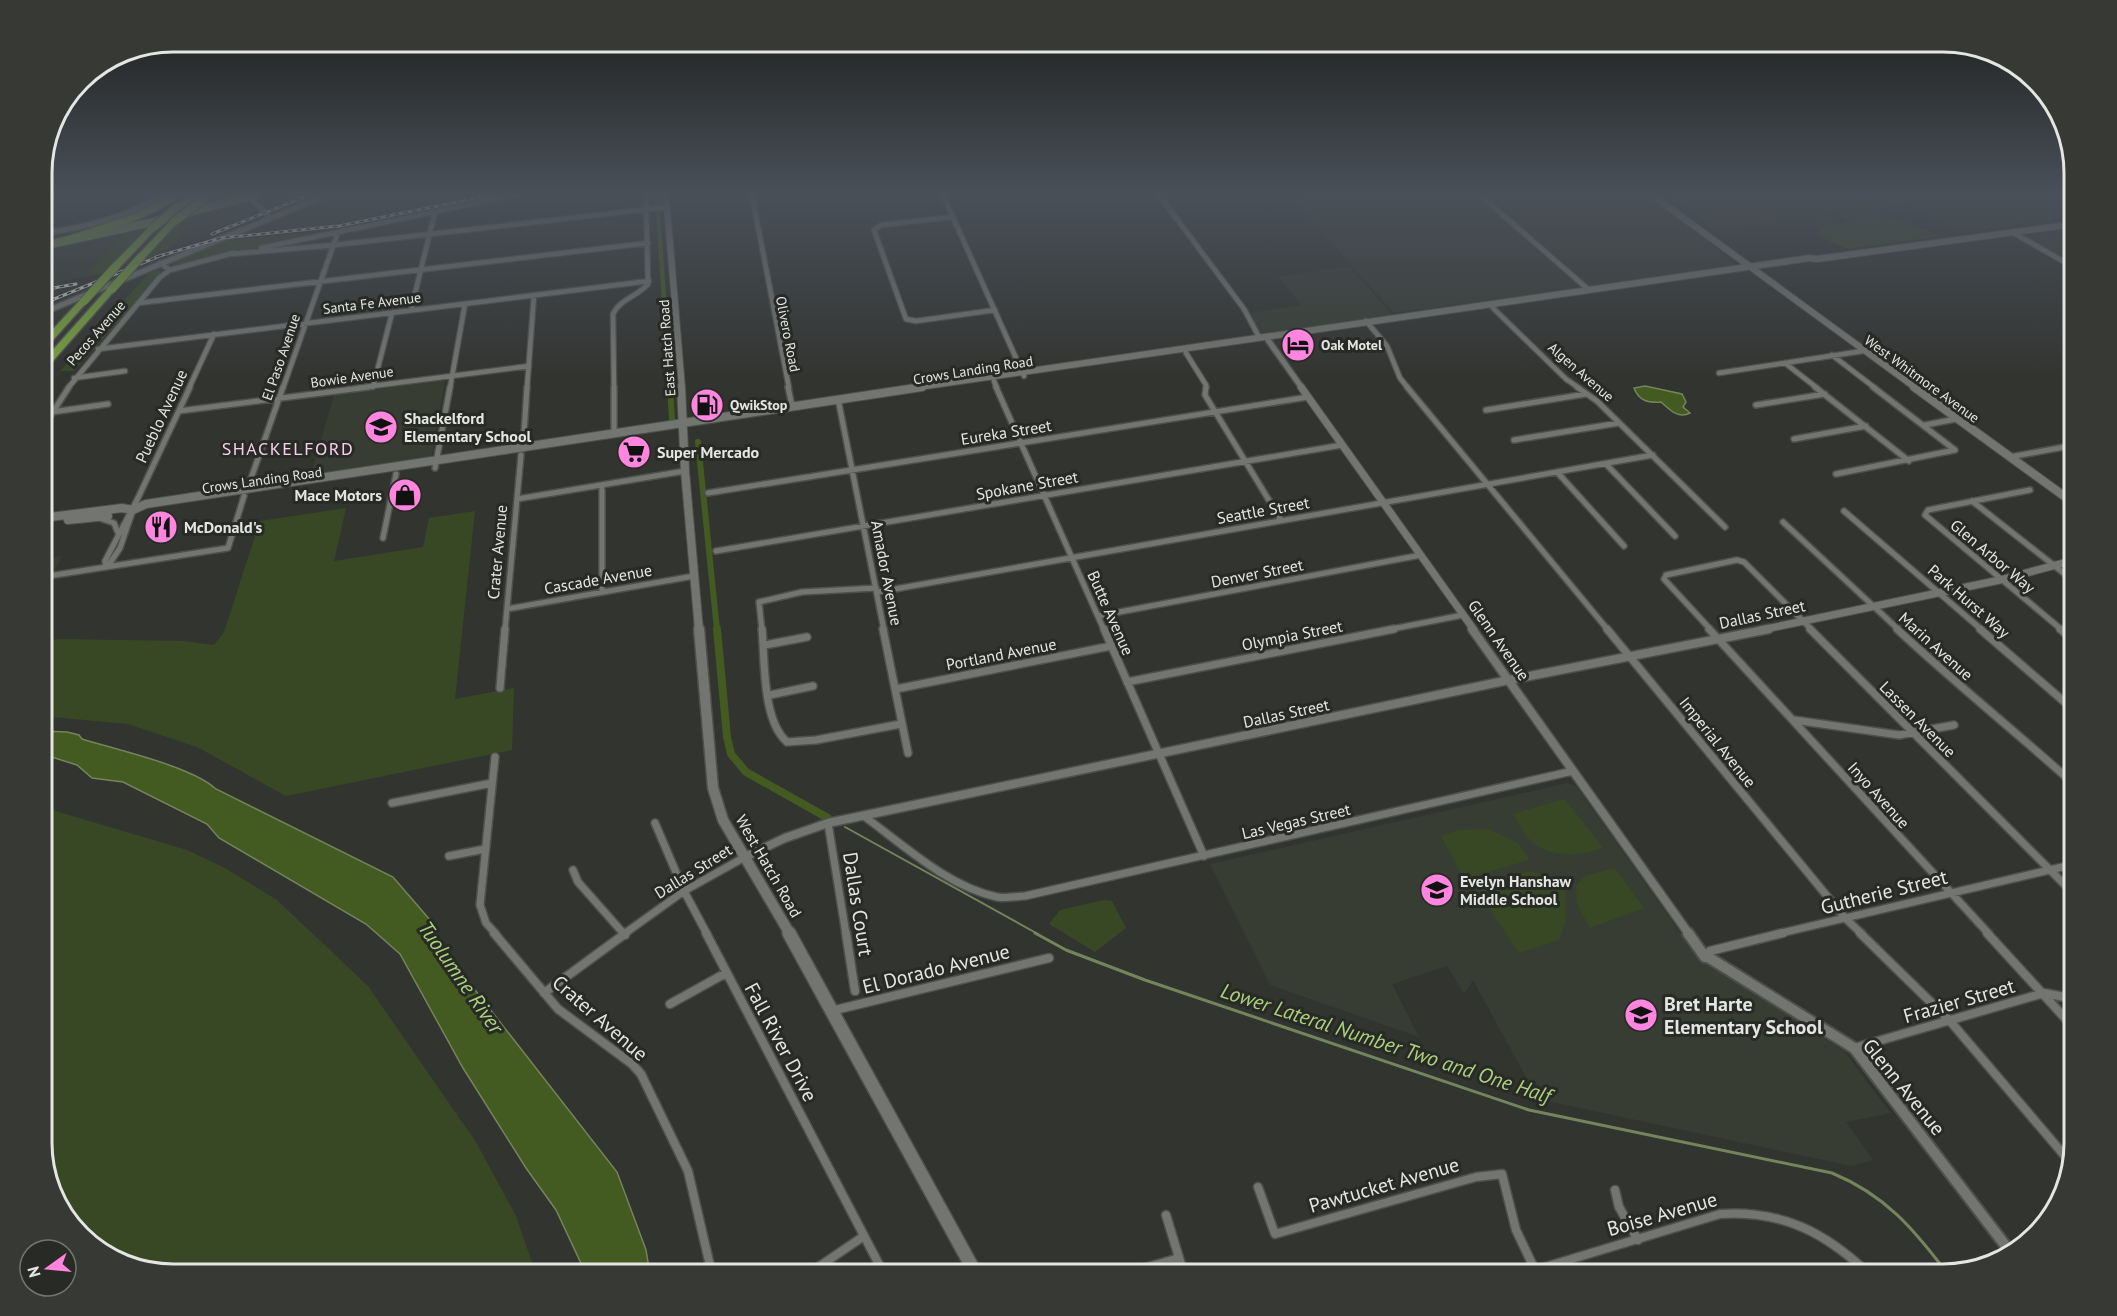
<svg xmlns="http://www.w3.org/2000/svg" width="2117" height="1316" viewBox="0 0 2117 1316" font-family="'PT Sans',sans-serif">
<style>
.built{fill:#383d33}
.green{fill:#384825}
.water{fill:#435a21;stroke:#74845c;stroke-width:1.5}
.lines{fill:none;stroke-linecap:round;stroke-linejoin:round}
.stream-far1{stroke:#74845c;stroke-width:2}
.stream{stroke:#74845c;stroke-width:3}
.canal-far2{stroke:#435a21;stroke-width:4.5}
.canal-far1{stroke:#435a21;stroke-width:6}
.canal{stroke:#435a21;stroke-width:8}
.minor-far3-casing{stroke:#4f504d;stroke-width:7}
.minor-far2-casing{stroke:#4f504d;stroke-width:8}
.minor-far1-casing{stroke:#4f504d;stroke-width:10}
.minor-casing{stroke:#4f504d;stroke-width:11}
.tertiary-far3-casing{stroke:#4f504d;stroke-width:8}
.tertiary-far2-casing{stroke:#4f504d;stroke-width:9}
.tertiary-far1-casing{stroke:#4f504d;stroke-width:11}
.tertiary-casing{stroke:#4f504d;stroke-width:14}
.secondary-far3-casing{stroke:#4f504d;stroke-width:8}
.secondary-far2-casing{stroke:#4f504d;stroke-width:10}
.secondary-far1-casing{stroke:#4f504d;stroke-width:13}
.secondary-casing{stroke:#4f504d;stroke-width:16}
.primary-casing{stroke:#4f504d;stroke-width:10}
.motorway-casing{stroke:#4f504d;stroke-width:3}
.minor-far3{stroke:#737570;stroke-width:4.5}
.minor-far2{stroke:#737570;stroke-width:5}
.minor-far1{stroke:#737570;stroke-width:7}
.minor{stroke:#737570;stroke-width:8}
.tertiary-far3{stroke:#737570;stroke-width:5}
.tertiary-far2{stroke:#737570;stroke-width:7}
.tertiary-far1{stroke:#737570;stroke-width:8}
.tertiary{stroke:#737570;stroke-width:10}
.secondary-far3{stroke:#737570;stroke-width:6}
.secondary-far2{stroke:#737570;stroke-width:8}
.secondary-far1{stroke:#737570;stroke-width:10}
.secondary{stroke:#737570;stroke-width:13}
.primary{stroke:#779150;stroke-width:8}
.motorway{fill:#79a33b;fill-rule:evenodd}
.rail-casing{stroke:#cccecb;stroke-width:3}
.rail{stroke:#282a26;stroke-width:1.5;stroke-dasharray:4.5;stroke-linecap:butt}
.motorway-bridge-casing{stroke:#4f504d;stroke-width:10;stroke-linecap:butt}
.motorway-bridge{stroke:#79a33b;stroke-width:8}
.labels{text-anchor:middle;dominant-baseline:central;stroke-width:6;stroke-linejoin:round;paint-order:stroke}
.far-street-label{font-size:14px;fill:#e5e6e4;stroke:#282a26}
.far-poi-label{font-size:14px;font-weight:bold;fill:#e5e6e4;stroke:#282a26;text-anchor:start}
.street-label{font-size:16px;fill:#e5e6e4;stroke:#282a26}
.poi-label{font-size:16px;font-weight:bold;fill:#e5e6e4;stroke:#282a26;text-anchor:start}
.neighbourhood-label{font-size:18px;letter-spacing:1.5px;fill:#f8ceea;stroke:#282a26}
.near-street-label{font-size:20px;fill:#e5e6e4;stroke:#282a26}
.near-poi-label{font-size:20px;font-weight:bold;fill:#e5e6e4;stroke:#282a26;text-anchor:start}
.near-water-label{font-size:21px;font-style:italic;fill:#acd17d;stroke:#282a26}
.rim{fill:none;stroke:#e5e6e4;stroke-width:3}
</style>
<rect width="100%" height="100%" fill="#323430"/>
<!-- built -->
<path class="built" d="M333,195H483L324,227L240,233Z
M1326,195H1652L1737,266L1394,313L1292,199Z
M1668,195H2060L2075,202V216L1958,232L1910,205L1878,209L1869,204L1836,209L1837,211L1829,213L1841,221L1818,224L1808,218L1764,224L1761,222L1757,225L1718,231Z
M243,201L256,212L171,247L203,211Z
M2075,227V265L2028,237L2030,235Z
M127,230L84,277L61,282L57,294L42,299V248Z
M1350,267L1392,315L1262,334L1251,318L1250,313L1301,305L1278,276Z
M445,380L431,460L310,478L334,395Z
M42,541L51,545L43,560L62,556L42,596Z
M1568,783L1576,786L1698,958L1844,1051L1891,1113L1846,1122L1873,1160L1851,1166L1538,1099L1473,980L1464,994L1447,966L1392,984L1419,1037L1270,985L1210,864Z"/>
<!-- green -->
<path class="green" d="M1869,204L1878,209L1875,212L1942,236L1849,249L1836,245L1816,233L1821,230L1817,227L1849,222L1837,214L1839,212L1835,209Z
M203,211L171,247L145,260L182,220Z
M150,224L104,273L84,277L127,230Z
M305,233L320,234L176,265L170,264L222,240Z
M152,270L163,271L74,371H60Z
M346,508L334,561L423,547L429,518L475,511L455,699L514,688L512,750L286,796L197,747L128,724L42,716V641L59,639L183,641L214,645L224,632L260,521Z
M1565,799L1603,848C1579,856 1547,859 1528,838C1522,831 1518,821 1513,814Z
M42,807L187,850L225,868L277,900L368,986L446,1099L476,1142L516,1216L536,1274H174L107,1256L60,1208L42,1151Z
M1488,829L1518,843L1529,860L1464,879L1441,836L1459,830Z
M1615,868L1644,908L1590,928L1577,904L1576,886L1585,876Z
M1527,871L1550,876L1565,892L1566,920L1559,940L1519,953L1478,891Z
M1104,900L1112,901L1126,928L1095,952L1049,924L1060,910Z"/>
<!-- water -->
<path class="water" d="M1645,386L1682,394L1686,402L1683,407L1690,413C1678,419 1670,410 1661,402C1648,403 1639,401 1634,388Z
M42,731L67,732L79,735L82,739C117,750 191,766 216,789L393,877L430,920L443,949L617,1172L646,1250L650,1274H586L556,1210L526,1168L463,1068L400,954L366,924L219,838L207,824L123,782L92,778L77,765L42,754Z"/>
<g class="lines">
<!-- stream-far1 -->
<path class="stream-far1" d="M845,827L1038,934"/>
<!-- stream -->
<path class="stream" d="M1035,933L1066,950L1145,980L1529,1110L1832,1173C1885,1195 1913,1228 1947,1273"/>
<!-- canal-far2 -->
<path class="canal-far2" d="M658,195L659,205
M658,210L670,388"/>
<!-- canal-far1 -->
<path class="canal-far1" d="M670,387L672,419
M698,442L717,630"/>
<!-- canal -->
<path class="canal" d="M717,629L727,737L731,754L746,772L828,818"/>
<defs>
<path id="minor-far3" d="M752,195L789,388
M943,195L1024,376
M1159,195L1244,309L1259,337
M1480,195L1589,290
M42,209L53,195
M953,217L881,225L874,230L906,319L916,321L995,310
M2012,232L2075,268
M261,248L516,195
M231,254L334,245L667,207
M170,270L233,253
M138,303L648,243
M1493,308L1566,379L1579,388
M411,310L435,212
M1366,321L1387,346L1400,378L1408,388
M98,349L649,281
M1186,353L1206,385V388
M1832,355L1875,388
M1785,363L1817,388
M1719,373L1863,351
M74,378L125,371
M994,381L997,388
M373,387L392,313
M68,388L160,277L170,270L160,263
M189,388L214,334
M283,388L338,232
M357,388L529,366
M450,388L465,304
M527,388L534,295
M614,388L613,314C620,299 638,296 648,284L646,195"/>
<path id="minor-far2" d="M614,387V433
M788,387L792,406
M996,387L1104,630
M1206,387L1205,395L1281,520
M1407,387L1608,630
M1577,387L1597,401L1725,527
M1815,387L1909,461
M838,399L884,630
M1756,405L1825,394
M1486,410L1586,394
M179,411L369,387
M52,412L108,404
M1925,425L1956,419
M42,429L69,387
M1794,439L1866,426
M1514,440L1619,423
M523,449L527,387
M2010,457L2075,445
M1606,464L1675,536
M435,468L450,387
M1557,472L1624,546
M1836,474L1955,450L1873,387
M602,485V592
M247,490L283,387
M2030,490L1928,510L1925,515L2062,630
M708,493L1308,397
M517,499L685,471
M1972,501L2075,582
M1844,511L1982,630
M102,519L114,523L118,533
M1783,522L1899,630
M383,538L396,474
M716,551L1342,445
M108,566L120,548L133,510
M106,567L105,561L138,498L190,387
M42,577L228,548L244,496
M878,592L1653,455
M507,609L694,576
M1098,616L1421,555
M505,630L521,455
M762,630L759,602L802,592L876,588
M1387,630L1463,615
M1711,630L1664,579L1666,575L1737,560L1744,562L1812,630"/>
<path id="minor-far1" d="M762,629C765,661 762,720 787,742L816,740L901,724
M883,629L908,753
M1104,629L1204,856
M1607,629L1846,919L1862,934
M1709,629L1989,934
M1810,629L2075,895
M1897,629C1955,683 2016,732 2075,785
M1980,629L2075,711
M2060,629L2075,641
M765,645L807,637
M1127,682L1394,629
M500,688L505,629
M896,689L1111,646
M770,695L813,686
M1794,720L1899,735L1954,725
M495,757L480,905L486,923L496,934
M392,803L492,783
M865,817C905,846 947,886 997,897C1006,899 1016,896 1025,896L1573,771
M655,823L684,891L707,934
M828,823L846,934
M449,856L485,849
M573,870L578,882L624,934
M624,934L684,891L745,857
M1777,934L2075,864"/>
<path id="minor" d="M494,933L558,1009L632,1064L641,1074L688,1171L712,1274
M623,933L625,935
M706,933L884,1274
M846,933L855,991
M1860,933L1950,1021L2070,1162
M1987,933L2075,1029
M1706,957L1710,951L1783,933
M544,993L626,933
M670,1004L726,973
M831,1011L1049,958
M1854,1048L2044,993L2075,999
M1258,1187L1275,1234L1476,1177L1502,1174L1516,1230L1537,1274
M1615,1190L1619,1207L1638,1240
M1166,1215L1184,1274
M808,1274L864,1236
M1124,1274L1179,1258
M1522,1274L1720,1214C1782,1210 1825,1232 1869,1274"/>
<path id="tertiary-far3" d="M251,195L249,196L270,218
M42,233C87,228 125,217 165,195
M42,313L327,195
M1268,340L1302,388"/>
<path id="tertiary-far2" d="M1301,387L1474,630
M1761,630L2000,580L2075,560"/>
<path id="tertiary-far1" d="M1472,629L1689,934
M745,857L785,838L828,823L1509,680L1769,629"/>
<path id="tertiary" d="M1688,933L1705,957
M1708,957L1854,1048L2012,1254"/>
<path id="secondary-far3" d="M666,195L682,388
M1652,195L1916,388
M912,388L1810,258L1817,259L2075,224"/>
<path id="secondary-far2" d="M681,387L685,471L699,630
M1914,387L2075,504
M42,518L122,508L133,510L146,504L922,387
M68,520L108,516"/>
<path id="secondary-far1" d="M699,629L713,788L723,820L790,934"/>
<path id="secondary" d="M789,933L976,1274"/>
<path id="primary" d="M42,246L148,223L255,195"/>
<path id="motorway" d="M172,195H181C151,220 106,230 69,240L62,238L134,214Z
M191,195H200L180,209H174V205Z
M206,195H215L204,203H198V199Z
M172,219L179,221L144,259H138V255Z
M151,225L158,227L119,268H113V264Z
M109,287L116,289L45,370L42,371V362Z
M81,299L88,301L45,349L42,350V341Z"/>
</defs>
<!-- minor-far3 casing -->
<use href="#minor-far3" class="minor-far3-casing"/>
<!-- minor-far2 casing -->
<use href="#minor-far2" class="minor-far2-casing"/>
<!-- minor-far1 casing -->
<use href="#minor-far1" class="minor-far1-casing"/>
<!-- minor casing -->
<use href="#minor" class="minor-casing"/>
<!-- tertiary-far3 casing -->
<use href="#tertiary-far3" class="tertiary-far3-casing"/>
<!-- tertiary-far2 casing -->
<use href="#tertiary-far2" class="tertiary-far2-casing"/>
<!-- tertiary-far1 casing -->
<use href="#tertiary-far1" class="tertiary-far1-casing"/>
<!-- tertiary casing -->
<use href="#tertiary" class="tertiary-casing"/>
<!-- secondary-far3 casing -->
<use href="#secondary-far3" class="secondary-far3-casing"/>
<!-- secondary-far2 casing -->
<use href="#secondary-far2" class="secondary-far2-casing"/>
<!-- secondary-far1 casing -->
<use href="#secondary-far1" class="secondary-far1-casing"/>
<!-- secondary casing -->
<use href="#secondary" class="secondary-casing"/>
<!-- primary casing -->
<use href="#primary" class="primary-casing"/>
<!-- motorway casing -->
<use href="#motorway" class="motorway-casing"/>
<!-- minor-far3 -->
<use href="#minor-far3" class="minor-far3"/>
<!-- minor-far2 -->
<use href="#minor-far2" class="minor-far2"/>
<!-- minor-far1 -->
<use href="#minor-far1" class="minor-far1"/>
<!-- minor -->
<use href="#minor" class="minor"/>
<!-- tertiary-far3 -->
<use href="#tertiary-far3" class="tertiary-far3"/>
<!-- tertiary-far2 -->
<use href="#tertiary-far2" class="tertiary-far2"/>
<!-- tertiary-far1 -->
<use href="#tertiary-far1" class="tertiary-far1"/>
<!-- tertiary -->
<use href="#tertiary" class="tertiary"/>
<!-- secondary-far3 -->
<use href="#secondary-far3" class="secondary-far3"/>
<!-- secondary-far2 -->
<use href="#secondary-far2" class="secondary-far2"/>
<!-- secondary-far1 -->
<use href="#secondary-far1" class="secondary-far1"/>
<!-- secondary -->
<use href="#secondary" class="secondary"/>
<!-- primary -->
<use href="#primary" class="primary"/>
<!-- motorway -->
<use href="#motorway" class="motorway"/>
<defs>
<path id="rail" d="M212,234L309,195
M156,257L221,238L339,226L491,195
M42,290L76,284
M42,304L162,255"/>
</defs>
<!-- rail casing -->
<use href="#rail" class="rail-casing"/>
<!-- rail -->
<use href="#rail" class="rail"/>
<defs>
<path id="motorway-bridge" d="M175,221L201,201
M154,227L177,207
M112,289L141,257
M84,301L116,266"/>
</defs>
<!-- motorway-bridge casing -->
<use href="#motorway-bridge" class="motorway-bridge-casing"/>
<!-- motorway-bridge -->
<use href="#motorway-bridge" class="motorway-bridge"/>
</g>
<!-- sky -->
<linearGradient id="sky" x2="0" y2="1"><stop stop-color="#1c1d1a"/><stop offset="0.51" stop-color="#495059"/><stop offset="1" stop-color="#495059" stop-opacity="0"/></linearGradient>
<rect width="2117" height="379" fill="url(#sky)"/>
<!-- icons -->
<defs>
<symbol id="hotel-disc" viewBox="-11 -11 22 22"><circle r="9.5" fill="#ff85df" stroke="#282a26"/><path d="M-6-4.5h1.5V1H6V5H4.5V3h-9V5H-6ZM-4 0a1.8 1.8 0 1 1 3.6 0ZM.5 0V-2.5h3Q6-2.5 6 0Z" fill="#111"/></symbol>
<symbol id="fuel-disc" viewBox="-11 -11 22 22"><circle r="9.5" fill="#ff85df" stroke="#282a26"/><path d="M-5.5-6h7V0h2V4h1.3V-2.5L3-4.5l.8-.8L6-3V5H2.5V1h-1V6h-7ZM-4.2-4.7v3.2H.2V-4.7Z" fill="#111"/></symbol>
<symbol id="school-disc" viewBox="-11 -11 22 22"><circle r="9.5" fill="#ff85df" stroke="#282a26"/><path d="M0-5L7-2L0 1L-7-2ZM-4 1L0 2.5L4 1V4Q0 6-4 4Z" fill="#111"/></symbol>
<symbol id="supermarket-disc" viewBox="-11 -11 22 22"><circle r="9.5" fill="#ff85df" stroke="#282a26"/><path d="M-6-5.5h2.5l.6 2H6L4.5 2H-2.5L-4.4-4H-6ZM-1.5 3.2a1.3 1.3 0 1 0 .1 0ZM3 3.2a1.3 1.3 0 1 0 .1 0Z" fill="#111"/></symbol>
<symbol id="shop-disc" viewBox="-11 -11 22 22"><circle r="9.5" fill="#ff85df" stroke="#282a26"/><path d="M-5-2.5h2.3a2.7 3.5 0 0 1 5.4 0H5L5.5 6h-11ZM-1.5-2.5h3a1.5 2.3 0 0 0-3 0Z" fill="#111"/></symbol>
<symbol id="restaurant-disc" viewBox="-11 -11 22 22"><circle r="9.5" fill="#ff85df" stroke="#282a26"/><path d="M-5-6h1v4h1v-4h1v4h1v-4h1v5L-1.5 .5V6h-2V.5L-5-1ZM5-6V6H3V1.5H1.5Q1.5-4 5-6Z" fill="#111"/></symbol>
</defs>
<g fill-rule="evenodd">
<use href="#hotel-disc" x="1279" y="326" width="38" height="38"/>
<use href="#fuel-disc" x="688" y="386" width="38" height="38"/>
<use href="#school-disc" x="362" y="408" width="38" height="38"/>
<use href="#supermarket-disc" x="615" y="433" width="38" height="38"/>
<use href="#shop-disc" x="386" y="476" width="38" height="38"/>
<use href="#restaurant-disc" x="142" y="508" width="38" height="38"/>
<use href="#school-disc" x="1418" y="871" width="38" height="38"/>
<use href="#school-disc" x="1622" y="996" width="38" height="38"/>
</g>
<g class="labels">
<!-- far-street labels -->
<g class="far-street-label">
<text transform="translate(372 303) rotate(-7)">Santa Fe Avenue</text>
<text transform="translate(96 333) rotate(-49)">Pecos Avenue</text>
<text transform="translate(788 334) rotate(79)">Olivero Road</text>
<text transform="translate(667 348) rotate(-94)">East Hatch Road</text>
<text transform="translate(281 357) rotate(-71)">El Paso Avenue</text>
<text transform="translate(973 370) rotate(-9)">Crows Landing Road</text>
<text transform="translate(1581 372) rotate(41)">Algen Avenue</text>
<text transform="translate(352 377) rotate(-8)">Bowie Avenue</text>
<text transform="translate(1922 379) rotate(36)">West Whitmore Avenue</text>
<text transform="translate(262 480) rotate(-8)">Crows Landing Road</text>
</g>
<!-- far-poi labels -->
<g class="far-poi-label">
<text x="1321" y="345">Oak Motel</text>
<text x="730" y="405">QwikStop</text>
</g>
<!-- street labels -->
<g class="street-label">
<text transform="translate(161 416) rotate(-65)">Pueblo Avenue</text>
<text transform="translate(1006 432) rotate(-9)">Eureka Street</text>
<text transform="translate(1027 485) rotate(-10)">Spokane Street</text>
<text transform="translate(1263 510) rotate(-10)">Seattle Street</text>
<text transform="translate(497 552) rotate(-85)">Crater Avenue</text>
<text transform="translate(1993 556) rotate(40)">Glen Arbor Way</text>
<text transform="translate(887 573) rotate(79)">Amador Avenue</text>
<text transform="translate(1257 573) rotate(-11)">Denver Street</text>
<text transform="translate(598 579) rotate(-10)">Cascade Avenue</text>
<text transform="translate(1969 601) rotate(41)">Park Hurst Way</text>
<text transform="translate(1111 613) rotate(66)">Butte Avenue</text>
<text transform="translate(1762 614) rotate(-12)">Dallas Street</text>
<text transform="translate(1292 635) rotate(-11)">Olympia Street</text>
<text transform="translate(1499 640) rotate(55)">Glenn Avenue</text>
<text transform="translate(1936 646) rotate(42)">Marin Avenue</text>
<text transform="translate(1001 654) rotate(-11)">Portland Avenue</text>
<text transform="translate(1286 713) rotate(-12)">Dallas Street</text>
<text transform="translate(1918 719) rotate(45)">Lassen Avenue</text>
<text transform="translate(1718 742) rotate(51)">Imperial Avenue</text>
<text transform="translate(1879 795) rotate(48)">Inyo Avenue</text>
<text transform="translate(1296 821) rotate(-13)">Las Vegas Street</text>
<text transform="translate(769 866) rotate(60)">West Hatch Road</text>
<text transform="translate(693 871) rotate(-32)">Dallas Street</text>
</g>
<!-- poi labels -->
<g class="poi-label">
<text x="404" y="418">Shackelford<tspan x="404" dy="18">Elementary School</tspan></text>
<text x="657" y="452">Super Mercado</text>
<text x="382" y="495" text-anchor="end">Mace Motors</text>
<text x="184" y="527">McDonald's</text>
<text x="1460" y="881">Evelyn Hanshaw<tspan x="1460" dy="18">Middle School</tspan></text>
</g>
<!-- neighbourhood labels -->
<g class="neighbourhood-label">
<text x="288" y="448">SHACKELFORD</text>
</g>
<!-- near-street labels -->
<g class="near-street-label">
<text transform="translate(1884 892) rotate(-14)">Gutherie Street</text>
<text transform="translate(858 904) rotate(81)">Dallas Court</text>
<text transform="translate(936 969) rotate(-14)">El Dorado Avenue</text>
<text transform="translate(1959 1001) rotate(-16)">Frazier Street</text>
<text transform="translate(600 1018) rotate(41)">Crater Avenue</text>
<text transform="translate(781 1042) rotate(62)">Fall River Drive</text>
<text transform="translate(1904 1087) rotate(51)">Glenn Avenue</text>
<text transform="translate(1384 1185) rotate(-16)">Pawtucket Avenue</text>
<text transform="translate(1662 1214) rotate(-16)">Boise Avenue</text>
</g>
<!-- near-poi labels -->
<g class="near-poi-label">
<text x="1664" y="1004">Bret Harte<tspan x="1664" dy="23">Elementary School</tspan></text>
</g>
<!-- near-water labels -->
<g class="near-water-label">
<text transform="translate(461 977) rotate(55)">Tuolumne River</text>
<text transform="translate(1386 1043) rotate(18)">Lower Lateral Number Two and One Half</text>
</g>
</g>
<!-- crop -->
<path d="M0 0H2117V1316H0ZM173 52H1943A121 121 0 0 1 2064 173V1143A121 121 0 0 1 1943 1264H173A121 121 0 0 1 52 1143V173A121 121 0 0 1 173 52Z" fill="#373935" fill-rule="evenodd"/>
<path class="rim" d="M173 52H1943A121 121 0 0 1 2064 173V1143A121 121 0 0 1 1943 1264H173A121 121 0 0 1 52 1143V173A121 121 0 0 1 173 52Z"/>
<!-- north arrow -->
<g transform="translate(48 1268) rotate(255)"><circle r="28" fill="#282a26" stroke="#747572" stroke-width="1.5"/>
<path d="M0-4.5L10 22L0 15L-10 22Z" fill="#ff85df"/>
<text y="-9" font-size="16" font-weight="bold" text-anchor="middle" fill="#e5e6e4">N</text>
</g>
</svg>
